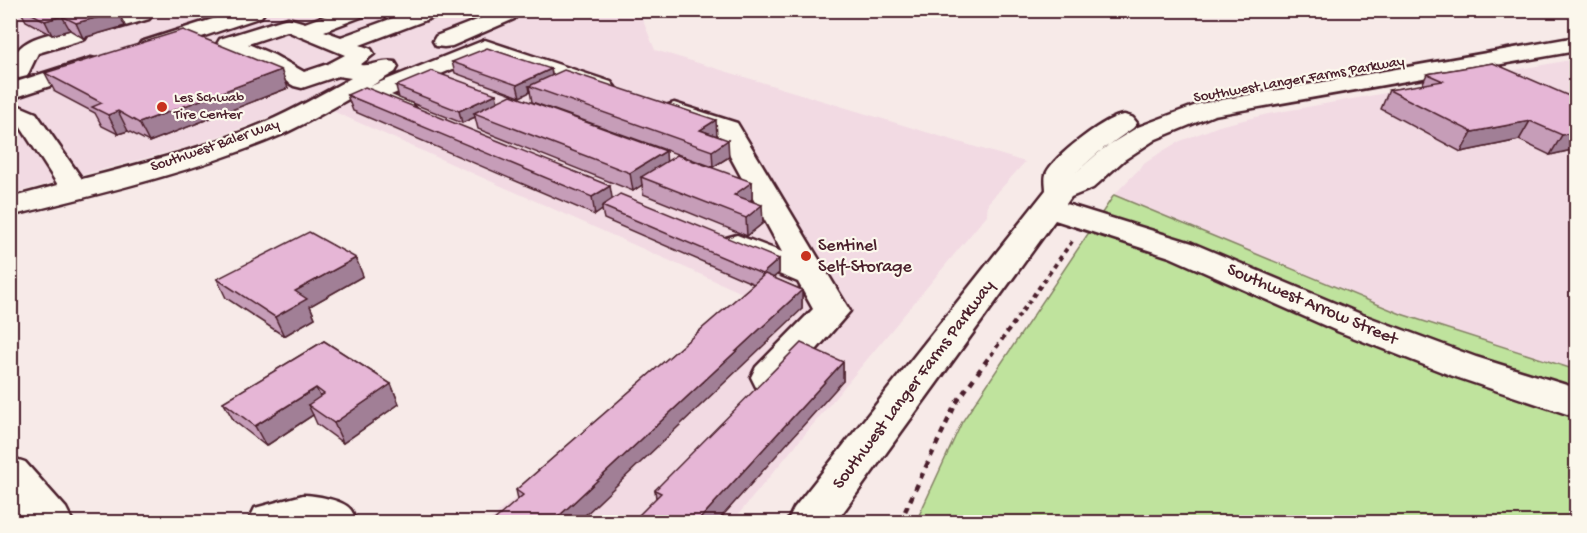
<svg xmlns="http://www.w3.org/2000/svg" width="1587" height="533" viewBox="0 0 1587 533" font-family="'Gochi Hand',sans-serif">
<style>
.built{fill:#f2dae3}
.green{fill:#bfe39d;stroke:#848164;stroke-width:1.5}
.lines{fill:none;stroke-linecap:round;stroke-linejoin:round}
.minor-casing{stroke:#4a1f2b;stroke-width:5}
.highway-casing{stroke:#4a1f2b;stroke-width:5}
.path-far1{stroke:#4a1f2b;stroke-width:4;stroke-dasharray:4.5 4.5;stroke-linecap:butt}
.path{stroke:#4a1f2b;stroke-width:4.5;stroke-dasharray:6 6;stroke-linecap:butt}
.minor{fill:#fbf7ec;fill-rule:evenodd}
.highway{fill:#fbf7ec;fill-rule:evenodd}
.wall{fill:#c69db8;stroke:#4a1f2b;stroke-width:1.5}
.shaded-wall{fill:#a17f96;stroke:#4a1f2b;stroke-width:1.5}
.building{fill:#e6b6d6;stroke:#4a1f2b;stroke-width:1.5}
.poi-dot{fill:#c8321e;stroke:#fbf7ec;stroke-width:2}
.labels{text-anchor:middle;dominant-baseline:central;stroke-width:4.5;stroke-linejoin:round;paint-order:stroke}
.far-street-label{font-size:15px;fill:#4a1f2b;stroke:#fbf7ec}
.far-poi-label{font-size:15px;fill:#4a1f2b;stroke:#fbf7ec;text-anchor:start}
.poi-label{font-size:18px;fill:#4a1f2b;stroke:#fbf7ec;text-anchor:start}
.street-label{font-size:18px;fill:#4a1f2b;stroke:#fbf7ec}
</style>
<rect width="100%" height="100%" fill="#f7eae8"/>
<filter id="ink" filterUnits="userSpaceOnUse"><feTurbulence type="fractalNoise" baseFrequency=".0167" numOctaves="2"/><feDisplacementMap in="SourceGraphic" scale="12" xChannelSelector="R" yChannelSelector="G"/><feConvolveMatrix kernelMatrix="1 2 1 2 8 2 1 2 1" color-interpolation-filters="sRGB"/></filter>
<g filter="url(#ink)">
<!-- built -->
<path class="built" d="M24,10L639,11L655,50L1025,162L988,203L987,215L732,522H487L749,296L308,100L258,122L192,146L18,192L11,191L10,38L19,16Z
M1576,59V370L1401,314L1114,195L1144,164L1161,152L1178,142L1219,126L1268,114Z"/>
<!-- green -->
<path class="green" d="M1114,195L1401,314L1576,370V522H916L962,422Z"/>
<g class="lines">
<defs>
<path id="minor" d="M136,10L149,11L152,15L149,19L118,28L111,26L108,22L111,18Z
M241,10H262L264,13L261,17L157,52L149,54L141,52L138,47L141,42Z
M341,10H372L369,14L324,31L341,37L415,10H445L442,14L360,45L371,49L374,54L360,65C373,67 382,59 395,62L398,67L395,72L371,86L485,40L611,82L615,87L611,92L603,94L595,92L486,55L391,95L412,104L416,109L412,114C398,118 366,107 358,95L359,93C334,107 309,122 283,134C201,170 98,194 10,216V198L58,185L18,123L10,119V102L36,113L82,179C143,163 206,148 264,123C294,110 322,94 351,78L338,76L302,88L294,86L258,65L220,49L217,44L220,39L281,20L288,18L305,23ZM287,31L345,55L328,64L304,72L274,55L248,44Z
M500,11H514L517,15L514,19L452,46L444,47L436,46L433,41L436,36Z
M77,28L85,29L88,34L85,39L38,53L27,76L19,78L11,76C8,37 47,35 77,28Z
M1576,37V51L1214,115L1156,139L1124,160L1093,188L1071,197L1066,204L1192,243L1363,315L1476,357L1576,388V417L1450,375L1337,331L1170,257L1055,220L836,522H787L794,508L1046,190C1046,184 1044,177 1047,172C1055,156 1106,116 1124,115C1124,115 1132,117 1133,118L1137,123L1133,128L1099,152L1073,175L1104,148L1138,127L1199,104Z
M91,58L99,60L102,65L99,70L10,99V84Z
M674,103L737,123L850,311L784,387L770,391L756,387L751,377L756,367L813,309L798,282L726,252L721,245L726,238L737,235L782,252L718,134L665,116L661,111L665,106Z
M303,495C314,495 343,500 350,509C353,512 355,519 357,522H248L255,508Z"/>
<path id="highway" d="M10,457L25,462L66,508L73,522H23L10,506Z"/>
</defs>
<!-- minor casing -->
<use href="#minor" class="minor-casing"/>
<!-- highway casing -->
<use href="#highway" class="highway-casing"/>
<!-- path-far1 -->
<path class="path-far1" d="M991,355L1073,240"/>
<!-- path -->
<path class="path" d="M900,522L956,403L992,353"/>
<!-- minor -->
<use href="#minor" class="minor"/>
<!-- highway -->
<use href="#highway" class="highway"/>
</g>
<!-- wall -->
<path class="wall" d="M20,10H115L118,12L125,26L83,38L70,30L52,35L26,21Z
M452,62L551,69L552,75L717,136L729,157L713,167L532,102L530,91L520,97L455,73Z
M1493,63L1576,149L1550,155L1519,140L1461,152L1381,109L1389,90L1422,85L1427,74Z
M281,70L288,88L149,142L128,131L118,134L102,126L95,113L55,92L45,73Z
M396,86L496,94L497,101L667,161L752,182V199L750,201L763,223L747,236L643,194L642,185L633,191L478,129L475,117L462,123L399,98Z
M347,95L612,200L779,259V273L773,278L802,290V309L518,499L516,490L754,284L604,219L602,210L595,215L353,111Z
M363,276L310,306L315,318L284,336L226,298L217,279Z
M324,341L391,384L399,404L343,443L317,424L313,415L266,446L234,421L223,402Z
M843,362V381L656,498L655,490Z"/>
<!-- shaded-wall -->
<path class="shaded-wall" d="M118,12L125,26L83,38L76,23Z
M62,16L70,30L52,35L45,21Z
M551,69L553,81L529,86L530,92L520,97L517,85Z
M281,70L288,88L149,142L139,123Z
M496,94L498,106L474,113L475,117L462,123L459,111Z
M118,111L128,131L118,134L108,115Z
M716,120L717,136L700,130Z
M1530,121L1519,140L1461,152L1472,132Z
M1576,132V149L1550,155L1562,135Z
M728,140L729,157L713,167L712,151Z
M666,151L667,168L641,177L642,185L633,191L630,173Z
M752,182V199L735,212L734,195Z
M610,186L613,203L602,206V210L595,215L592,197Z
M762,205L763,223L747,236L746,218Z
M356,258L363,276L310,306L315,318L284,336L275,317L295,291Z
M779,259V273L762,287V274Z
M802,290V309L578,522H560L558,517Z
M843,362V381L717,522H697Z
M391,384L399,404L343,443L334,423Z
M316,388L325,407L308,405L313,415L266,446L255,426Z"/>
<!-- building -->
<path class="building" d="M25,10H115L118,12L76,23L62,16L45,21Z
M183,30L281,70L139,123L118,111L108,115L92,107L102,103L45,73Z
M487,48L551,69L517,85L452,62Z
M1493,63L1576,99V132L1562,135L1530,121L1472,132L1389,90L1443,81L1427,74Z
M564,70L716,120L700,130L728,140L712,151L529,86Z
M432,71L496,94L459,111L396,86Z
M365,87L610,186L592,197L347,95Z
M511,95L666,151L630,173L474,113Z
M677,155L752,182L734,195L762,205L746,218L641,177Z
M620,194L779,259L762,274L602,206Z
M309,232L356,258L295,291L307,299L275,317L217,279Z
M765,274L802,290L558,517L566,522H492L523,495L516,490Z
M324,341L391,384L334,423L308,405L324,394L316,388L255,426L223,402Z
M801,343L843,362L697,522H632L661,493L655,490Z"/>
</g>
<!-- markers -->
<g class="poi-dot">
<circle cx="162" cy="107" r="6"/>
<circle cx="806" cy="256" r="6"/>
</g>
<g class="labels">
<!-- far-street labels -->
<g class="far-street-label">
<text transform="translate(1299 80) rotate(-10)">Southwest Langer Farms Parkway</text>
<text transform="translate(215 146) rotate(-19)">Southwest Baler Way</text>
</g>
<!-- far-poi labels -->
<g class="far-poi-label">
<text x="174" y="98">Les Schwab<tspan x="174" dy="17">Tire Center</tspan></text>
</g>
<!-- poi labels -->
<g class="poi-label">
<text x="818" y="246">Sentinel<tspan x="818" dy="21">Self-Storage</tspan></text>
</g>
<!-- street labels -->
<g class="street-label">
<text transform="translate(1312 305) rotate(23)">Southwest Arrow Street</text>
<text transform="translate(914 385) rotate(-53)">Southwest Langer Farms Parkway</text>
</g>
</g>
<!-- margin -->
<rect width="1587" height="533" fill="none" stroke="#fbf7ec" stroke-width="36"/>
<rect x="18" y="18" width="1551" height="497" fill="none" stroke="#4a1f2b" stroke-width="2" filter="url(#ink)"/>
</svg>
